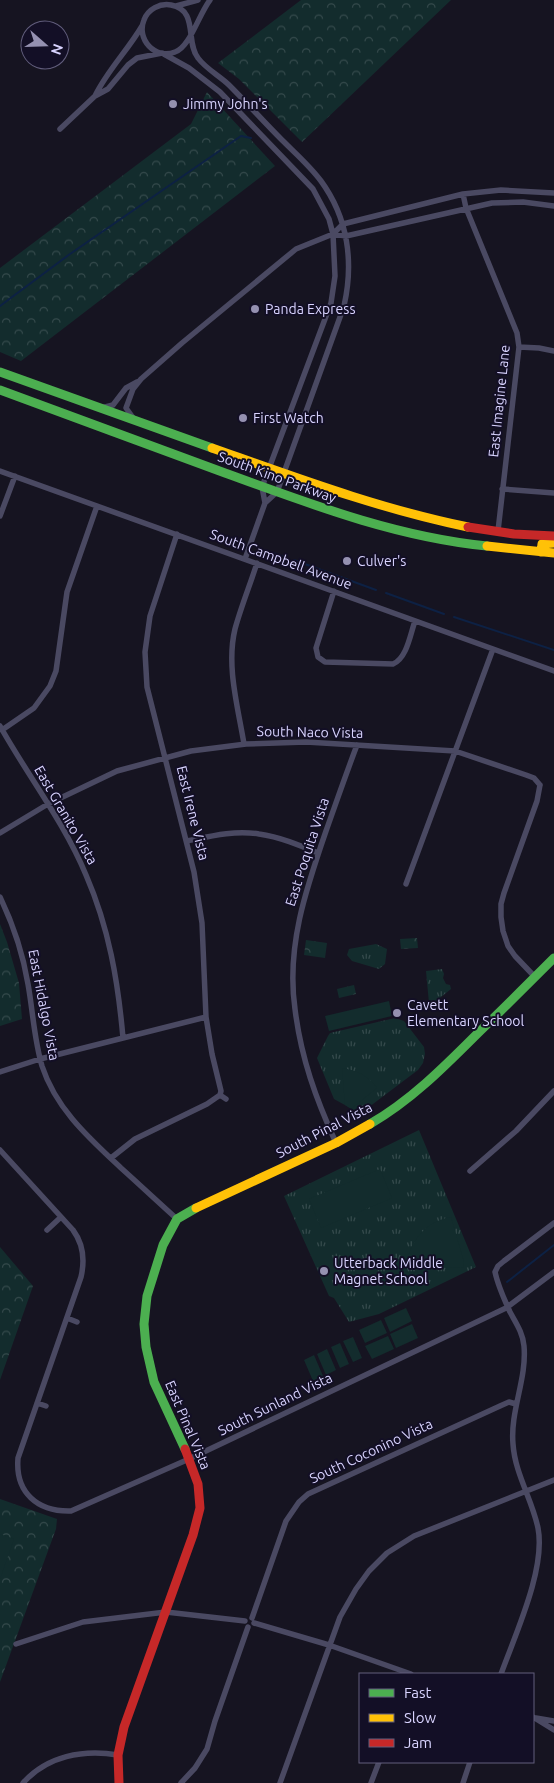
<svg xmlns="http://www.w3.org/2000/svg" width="554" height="1783" viewBox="0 0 554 1783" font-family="Ubuntu,sans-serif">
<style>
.grass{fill:url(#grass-tufts)}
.forest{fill:url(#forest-crowns)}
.pitch{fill:#132c2d}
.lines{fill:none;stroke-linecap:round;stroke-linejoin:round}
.stream{stroke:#0d2144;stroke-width:2}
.street{stroke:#4a4962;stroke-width:5.5}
.fast{stroke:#4caf50;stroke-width:9}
.slow{stroke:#ffc107;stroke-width:9}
.jam{stroke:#c62828;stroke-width:9}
.poi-dot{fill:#9591b1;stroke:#130f26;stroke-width:2}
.labels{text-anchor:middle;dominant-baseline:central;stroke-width:4;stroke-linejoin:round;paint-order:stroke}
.poi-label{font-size:14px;fill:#d9d4ff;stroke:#130f26;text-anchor:start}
.street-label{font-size:14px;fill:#d9d4ff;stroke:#130f26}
</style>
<defs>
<pattern id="grass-tufts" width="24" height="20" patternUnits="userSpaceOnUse" patternTransform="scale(1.25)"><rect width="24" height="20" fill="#132c2d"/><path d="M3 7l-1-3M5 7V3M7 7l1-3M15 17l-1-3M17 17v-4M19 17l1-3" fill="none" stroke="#354a4c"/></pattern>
<pattern id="forest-crowns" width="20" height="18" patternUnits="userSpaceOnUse" patternTransform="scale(1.25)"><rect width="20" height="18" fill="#132c2d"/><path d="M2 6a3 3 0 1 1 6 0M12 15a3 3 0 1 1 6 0" fill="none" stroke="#354a4c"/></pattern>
</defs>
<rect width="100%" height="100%" fill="#161421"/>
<!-- grass -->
<path class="grass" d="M376,944L387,949L385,964L379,969L352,961L347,955L349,949Z
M442,969L444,974L443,978L446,984L450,985L451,989L431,1005L429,1003L426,971Z
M395,1018L404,1021L424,1047L425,1054L423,1063L418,1070L365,1110L361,1111L354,1110L334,1099L317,1058L328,1036L330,1033Z
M419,1130L476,1267L379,1314L349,1322L334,1298L329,1296L284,1196Z"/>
<!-- forest -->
<path class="forest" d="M301,0H451L302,142L239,79L218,63Z
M207,92L275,166L21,361L0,352V268L191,124Z
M0,924L7,942L19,983L22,1019L0,1026Z
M417,938L418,948L401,949L400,939Z
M306,940L327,943L325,958L304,955Z
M354,985L356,994L339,998L337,989Z
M0,1247L33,1286L0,1380Z
M0,1499L57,1519L56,1529L0,1682Z"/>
<!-- pitch -->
<path class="pitch" d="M389,1001L392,1016L329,1031L325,1016Z
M342,1068C356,1070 369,1076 377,1088L351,1109L345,1105Z
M380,1169L392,1198L321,1228L309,1199Z
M451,1217L464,1262L463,1268L405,1267C411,1241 424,1222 451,1217Z
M406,1308L412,1321L390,1332L384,1318Z
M381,1320L387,1333L365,1343L359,1330Z
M412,1324L418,1338L396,1348L390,1334Z
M388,1336L394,1349L372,1359L365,1346Z
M353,1337L362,1358L353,1362L343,1341Z
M340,1343L349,1364L340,1368L331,1347Z
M327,1349L336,1370L326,1375L317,1354Z
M314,1355L323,1376L313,1381L304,1360Z
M0,1534L14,1539L0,1579Z"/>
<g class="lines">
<!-- stream -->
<path class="stream" d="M0,306L70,254L241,136L251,138
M273,553L284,557
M294,560L376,590
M386,593L444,614
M454,617L554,650
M507,1282L554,1245"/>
<!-- street -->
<path class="street" d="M210,0C199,14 190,47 175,52C155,60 136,39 144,20C148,9 160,3 171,5C199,10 185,42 198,58C206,69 220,76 229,85C247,103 264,122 282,140C295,153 310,166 321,181C348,218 354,262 344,306L277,492L265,503
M176,6L198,0
M95,96C107,71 128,50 142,26
M60,129L95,96L108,89L128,65L137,58L162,53L189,68L220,92L313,189L329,219L333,234L335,276L331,303L262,487L265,503L245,559
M463,194L466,208L517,333L519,347L498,531
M333,234L346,236L492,203L523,202L554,206
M519,347L539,348L554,351
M101,408L113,405L126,388L137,382
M134,419L126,408L133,389L141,379L182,343L296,249L333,234L343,224L463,194L501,190L554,193
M0,471L554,671
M502,489L554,493
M0,516L15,476
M177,534L150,616L145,652L147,687L194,872L202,923L206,1017L212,1054L221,1091L220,1095L226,1099
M334,591L316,648L318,657L325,662L393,664C407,658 410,635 415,621
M0,726C28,776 64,822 86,875C109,928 118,981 123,1038
M2,730L34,708L50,686L56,671L67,592L97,506
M244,744C238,707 226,666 235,629C241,607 250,585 257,563
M0,833L48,804L117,771L191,751L246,744L306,742L455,751L526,775L534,778L540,785
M187,841C211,836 235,830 259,834C280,837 299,845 318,853
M406,884L493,649
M0,897C13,924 23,954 28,984C33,1012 34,1039 42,1066C56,1109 89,1138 121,1168C140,1185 158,1202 177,1219
M535,977L515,956L508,946L503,931L501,917V904L504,893L537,801L540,785
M0,1072L40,1059L206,1017
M336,1143C316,1099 301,1058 295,1009C286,947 306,889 326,831C336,803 346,774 357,745
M0,1150L73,1230C84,1245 85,1260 81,1277L18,1458C15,1493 38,1512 71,1511L189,1459L506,1308L554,1272
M111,1158L135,1139L207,1104L220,1095
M470,1171L516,1131L554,1091
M47,1230L61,1217
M67,1318L77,1322
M37,1403L46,1406
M252,1618L286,1521L299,1502L308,1494L500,1406L509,1402L516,1404
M254,1623L329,1645L411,1674
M16,1644L83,1622L166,1612L245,1621
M501,1674C515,1635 546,1569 538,1528C532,1499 515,1474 513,1444C510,1411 527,1379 524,1346C523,1333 516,1323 510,1312C504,1299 498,1286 495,1272L498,1266L504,1261L554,1223
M533,1717L554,1730
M536,1718L554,1721
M23,1783C47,1756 83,1749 118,1755
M181,1783L195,1768L207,1749L215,1721L248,1627
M280,1783L340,1617L356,1589L369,1571L387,1553L414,1536L554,1480
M371,1783L379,1762
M463,1783L470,1762"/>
<!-- fast -->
<path class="fast" d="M0,372L212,448
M0,390C75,418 150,445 225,473C310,504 396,537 487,546
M370,1124C410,1101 443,1068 475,1036C502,1010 528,984 554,958
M185,1449L154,1382L146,1347L144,1324L147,1296L163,1245L177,1219L196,1208"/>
<!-- slow -->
<path class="slow" d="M212,448C297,478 380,509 468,527
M487,546L554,553
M541,552L542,544L554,543
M196,1208L336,1143L370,1124"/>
<!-- jam -->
<path class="jam" d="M468,527L514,534L554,536
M119,1783L118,1755L124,1727L193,1535L200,1508L198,1484L185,1449"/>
</g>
<!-- markers -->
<g class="poi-dot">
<circle cx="173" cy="104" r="5"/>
<circle cx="255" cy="309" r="5"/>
<circle cx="243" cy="418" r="5"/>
<circle cx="347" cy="561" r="5"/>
<circle cx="397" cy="1013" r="5"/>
<circle cx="324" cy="1271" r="5"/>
</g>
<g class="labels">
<!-- poi labels -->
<g class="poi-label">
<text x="183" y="104">Jimmy John's</text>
<text x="265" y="309">Panda Express</text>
<text x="253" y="418">First Watch</text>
<text x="357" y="561">Culver's</text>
<text x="407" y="1005">Cavett<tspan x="407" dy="16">Elementary School</tspan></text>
<text x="334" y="1263">Utterback Middle<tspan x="334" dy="16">Magnet School</tspan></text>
</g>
<!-- street labels -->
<g class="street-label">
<text transform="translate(499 401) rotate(-84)">East Imagine Lane</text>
<text transform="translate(277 477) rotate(20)">South Kino Parkway</text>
<text transform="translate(281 559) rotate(20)">South Campbell Avenue</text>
<text transform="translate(310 732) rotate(1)">South Naco Vista</text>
<text transform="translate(193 813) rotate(76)">East Irene Vista</text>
<text transform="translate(66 815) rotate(60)">East Granito Vista</text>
<text transform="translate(307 852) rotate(-72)">East Poquita Vista</text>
<text transform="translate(44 1005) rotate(79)">East Hidalgo Vista</text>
<text transform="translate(324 1130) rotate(-27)">South Pinal Vista</text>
<text transform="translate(275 1404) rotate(-26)">South Sunland Vista</text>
<text transform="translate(188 1425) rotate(67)">East Pinal Vista</text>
<text transform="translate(371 1451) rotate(-25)">South Coconino Vista</text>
</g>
</g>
<!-- legend -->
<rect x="359" y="1673" width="175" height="90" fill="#130f26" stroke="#625e7d"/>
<rect x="369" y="1689" width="25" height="8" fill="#4caf50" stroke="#625e7d"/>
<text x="404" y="1698" font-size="15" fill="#d9d4ff">Fast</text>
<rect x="369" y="1714" width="25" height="8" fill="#ffc107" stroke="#625e7d"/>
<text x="404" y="1723" font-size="15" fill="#d9d4ff">Slow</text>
<rect x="369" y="1739" width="25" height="8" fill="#c62828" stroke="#625e7d"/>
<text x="404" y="1748" font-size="15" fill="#d9d4ff">Jam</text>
<!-- north arrow -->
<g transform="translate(45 45) rotate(110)"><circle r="24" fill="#130f26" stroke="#625e7d"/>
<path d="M0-4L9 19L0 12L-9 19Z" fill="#9591b1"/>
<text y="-8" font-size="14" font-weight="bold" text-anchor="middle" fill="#d9d4ff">N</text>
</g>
</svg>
